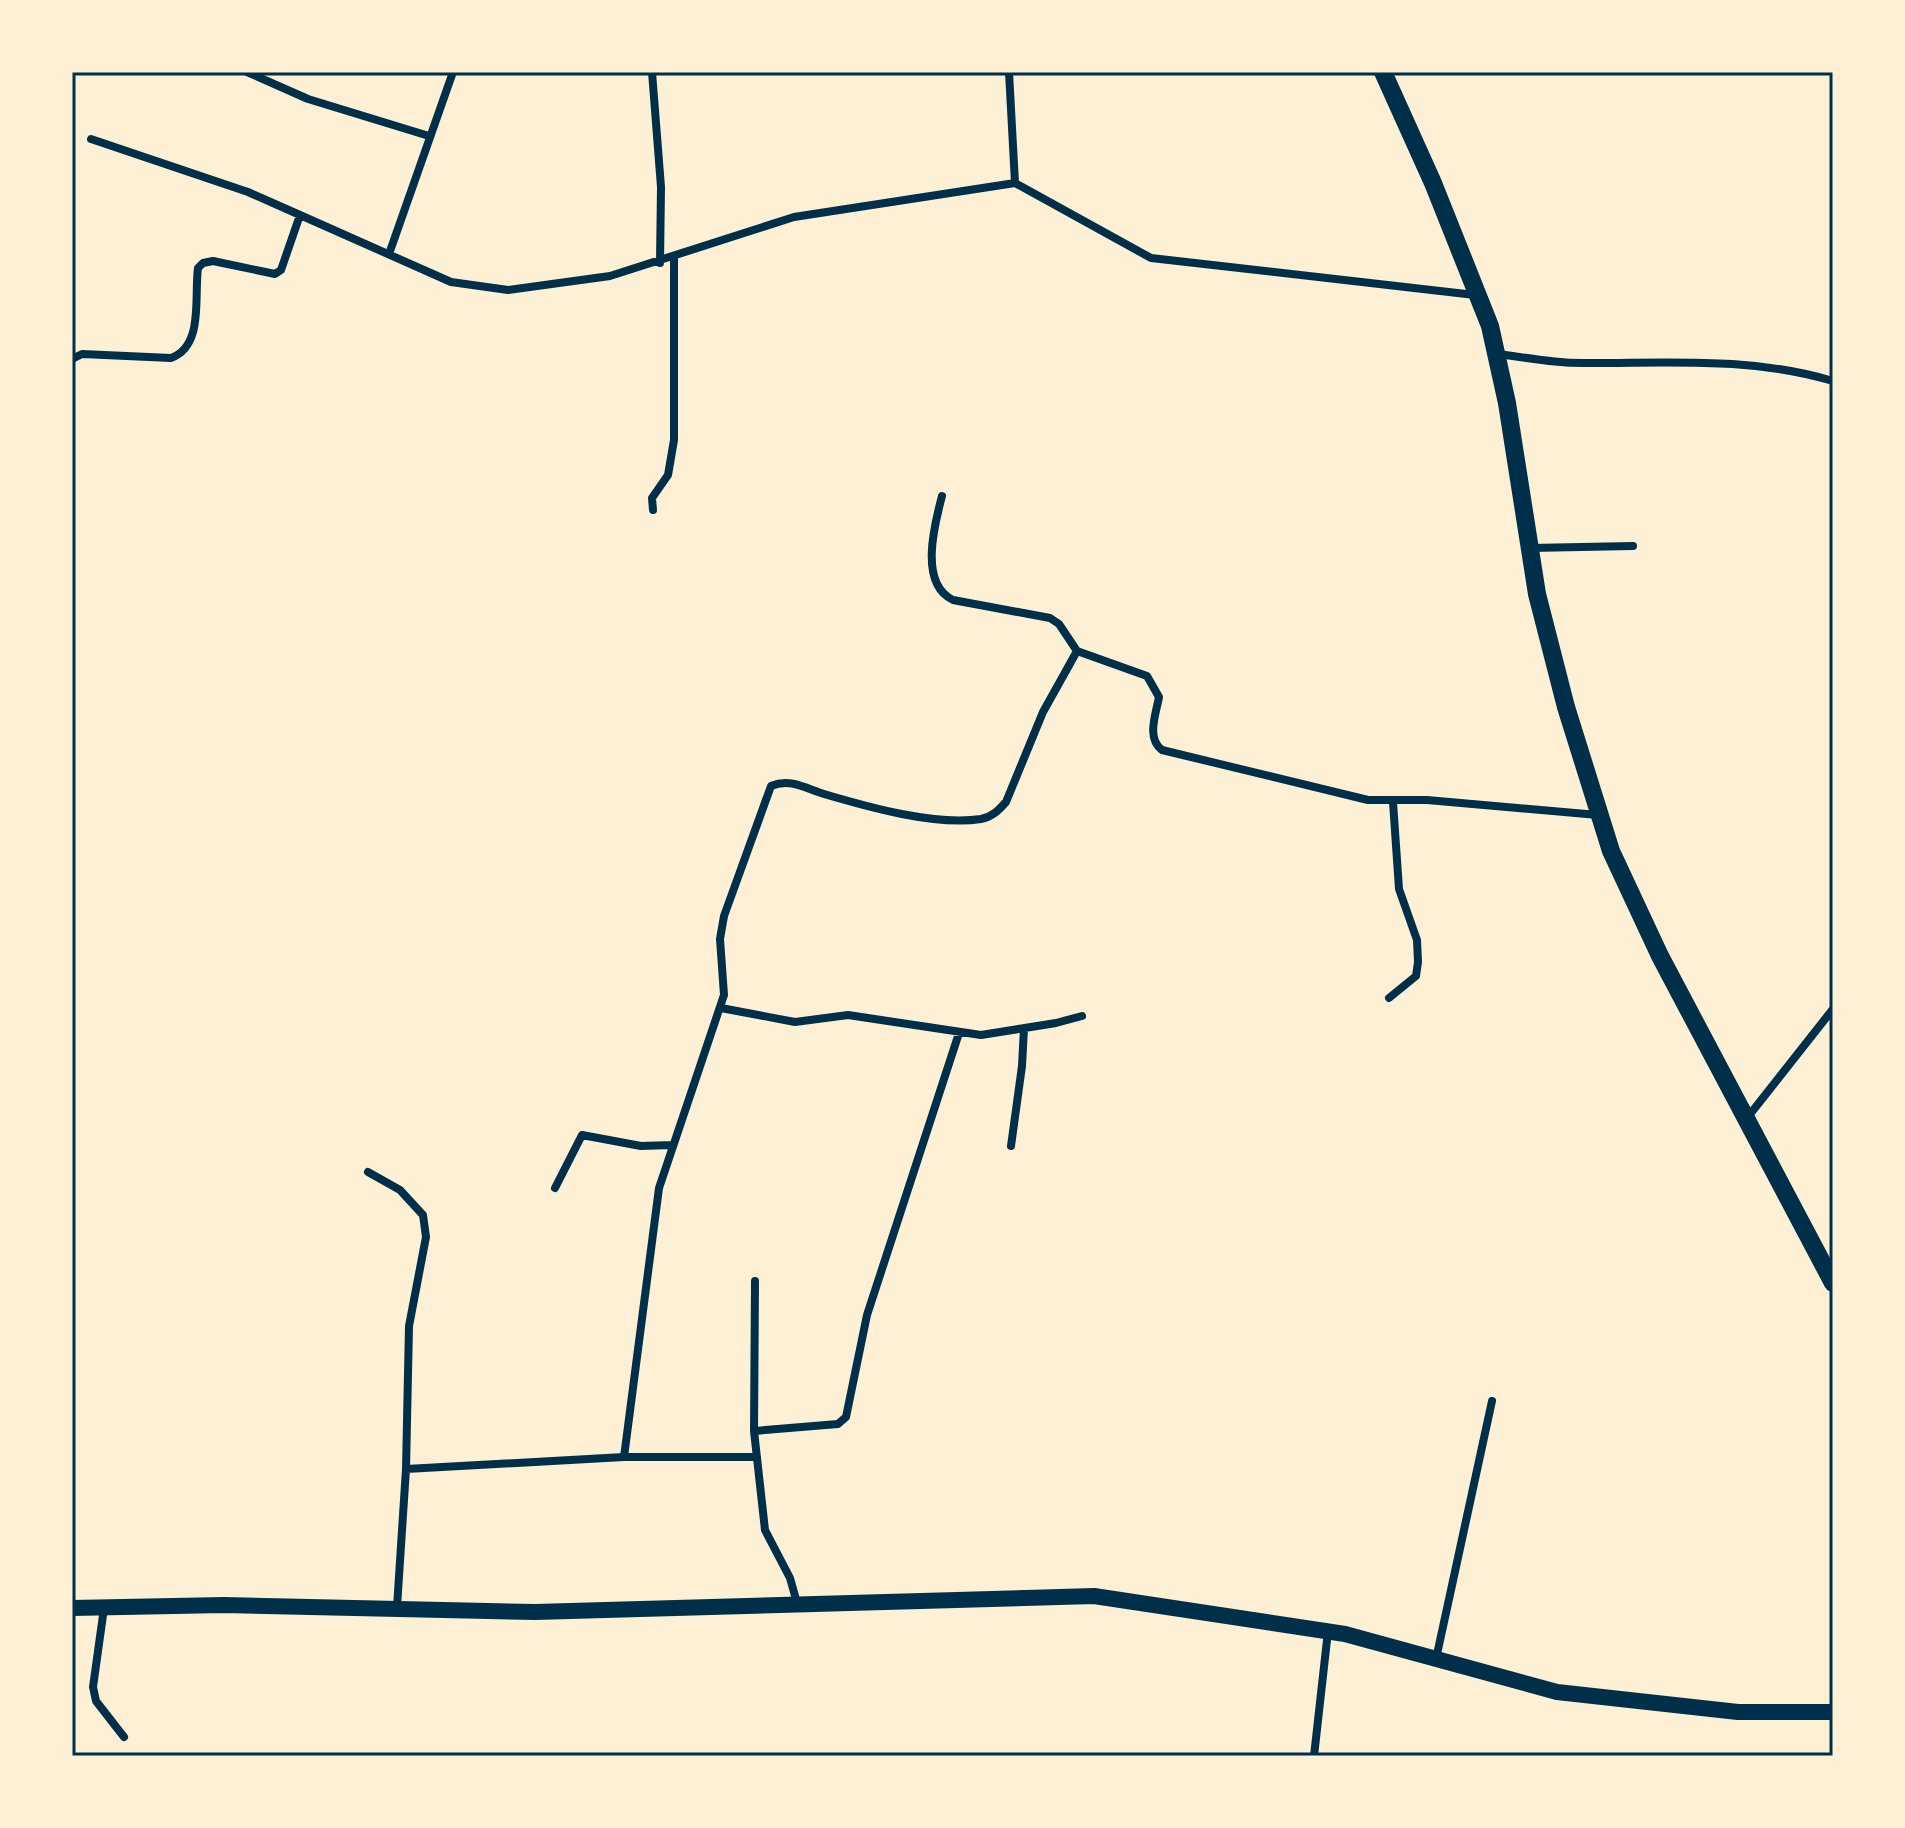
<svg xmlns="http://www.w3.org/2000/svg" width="1905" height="1828" viewBox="0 0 1905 1828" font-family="Cabin,sans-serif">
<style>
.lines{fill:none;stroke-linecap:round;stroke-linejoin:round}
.minor{stroke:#003049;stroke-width:8}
.secondary{stroke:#003049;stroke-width:16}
.primary{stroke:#003049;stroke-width:18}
.neatline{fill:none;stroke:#003049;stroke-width:3}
</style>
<rect width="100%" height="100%" fill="#fdf0d5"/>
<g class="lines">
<!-- minor -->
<path class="minor" d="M247,72L308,99L429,136
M652,72L661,187L660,263
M1009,72L1015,183
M91,139L248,192L300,215
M389,254L453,72
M1498,354C1529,358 1559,364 1590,363C1673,363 1752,357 1833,381
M72,359L82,354L171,358C204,346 194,298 198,268L203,263L213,261L275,274L281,270L300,215L451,282L508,290L610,276L794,217L1015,183L1151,258L1475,295
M942,496C934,526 919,584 953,600L1050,618L1059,624L1077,651
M653,510L652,498L668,475L674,440V258
M1530,548L1633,546
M1389,998L1416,976L1418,962L1417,940L1399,889L1393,802
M721,1008L795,1022L848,1015L981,1035L1056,1023L1082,1016
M1747,1118L1833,1009
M1011,1146L1022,1066L1024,1028
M368,1172L400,1190L423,1215L426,1237L409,1326L406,1469L397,1607
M555,1188L582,1135L641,1146L672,1145
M755,1281L754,1431L765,1530L790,1578L797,1603
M754,1431L838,1424L846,1417L867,1315L959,1033
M624,1457L659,1188L724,995L720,939L724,916L771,786C790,778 805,788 824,794C868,807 935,826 981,819C992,817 999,810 1006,802L1043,712L1077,651L1147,676L1159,697C1156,714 1146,738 1162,750L1368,800H1427L1598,815
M406,1469L624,1457H757
M104,1608L93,1687L96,1701L124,1737
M1436,1659L1492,1401
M1314,1756L1328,1631"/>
<!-- secondary -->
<path class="secondary" d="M72,1608L224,1605L535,1612L1094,1596L1345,1634L1557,1692L1738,1712H1833"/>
<!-- primary -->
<path class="primary" d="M1383,72L1433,183L1490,326L1507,403L1537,594L1566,707L1611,851L1660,956L1833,1283"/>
</g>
<!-- border -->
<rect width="1905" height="1828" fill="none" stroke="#fdf0d5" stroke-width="148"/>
<rect x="74" y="74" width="1757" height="1680" class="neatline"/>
</svg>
